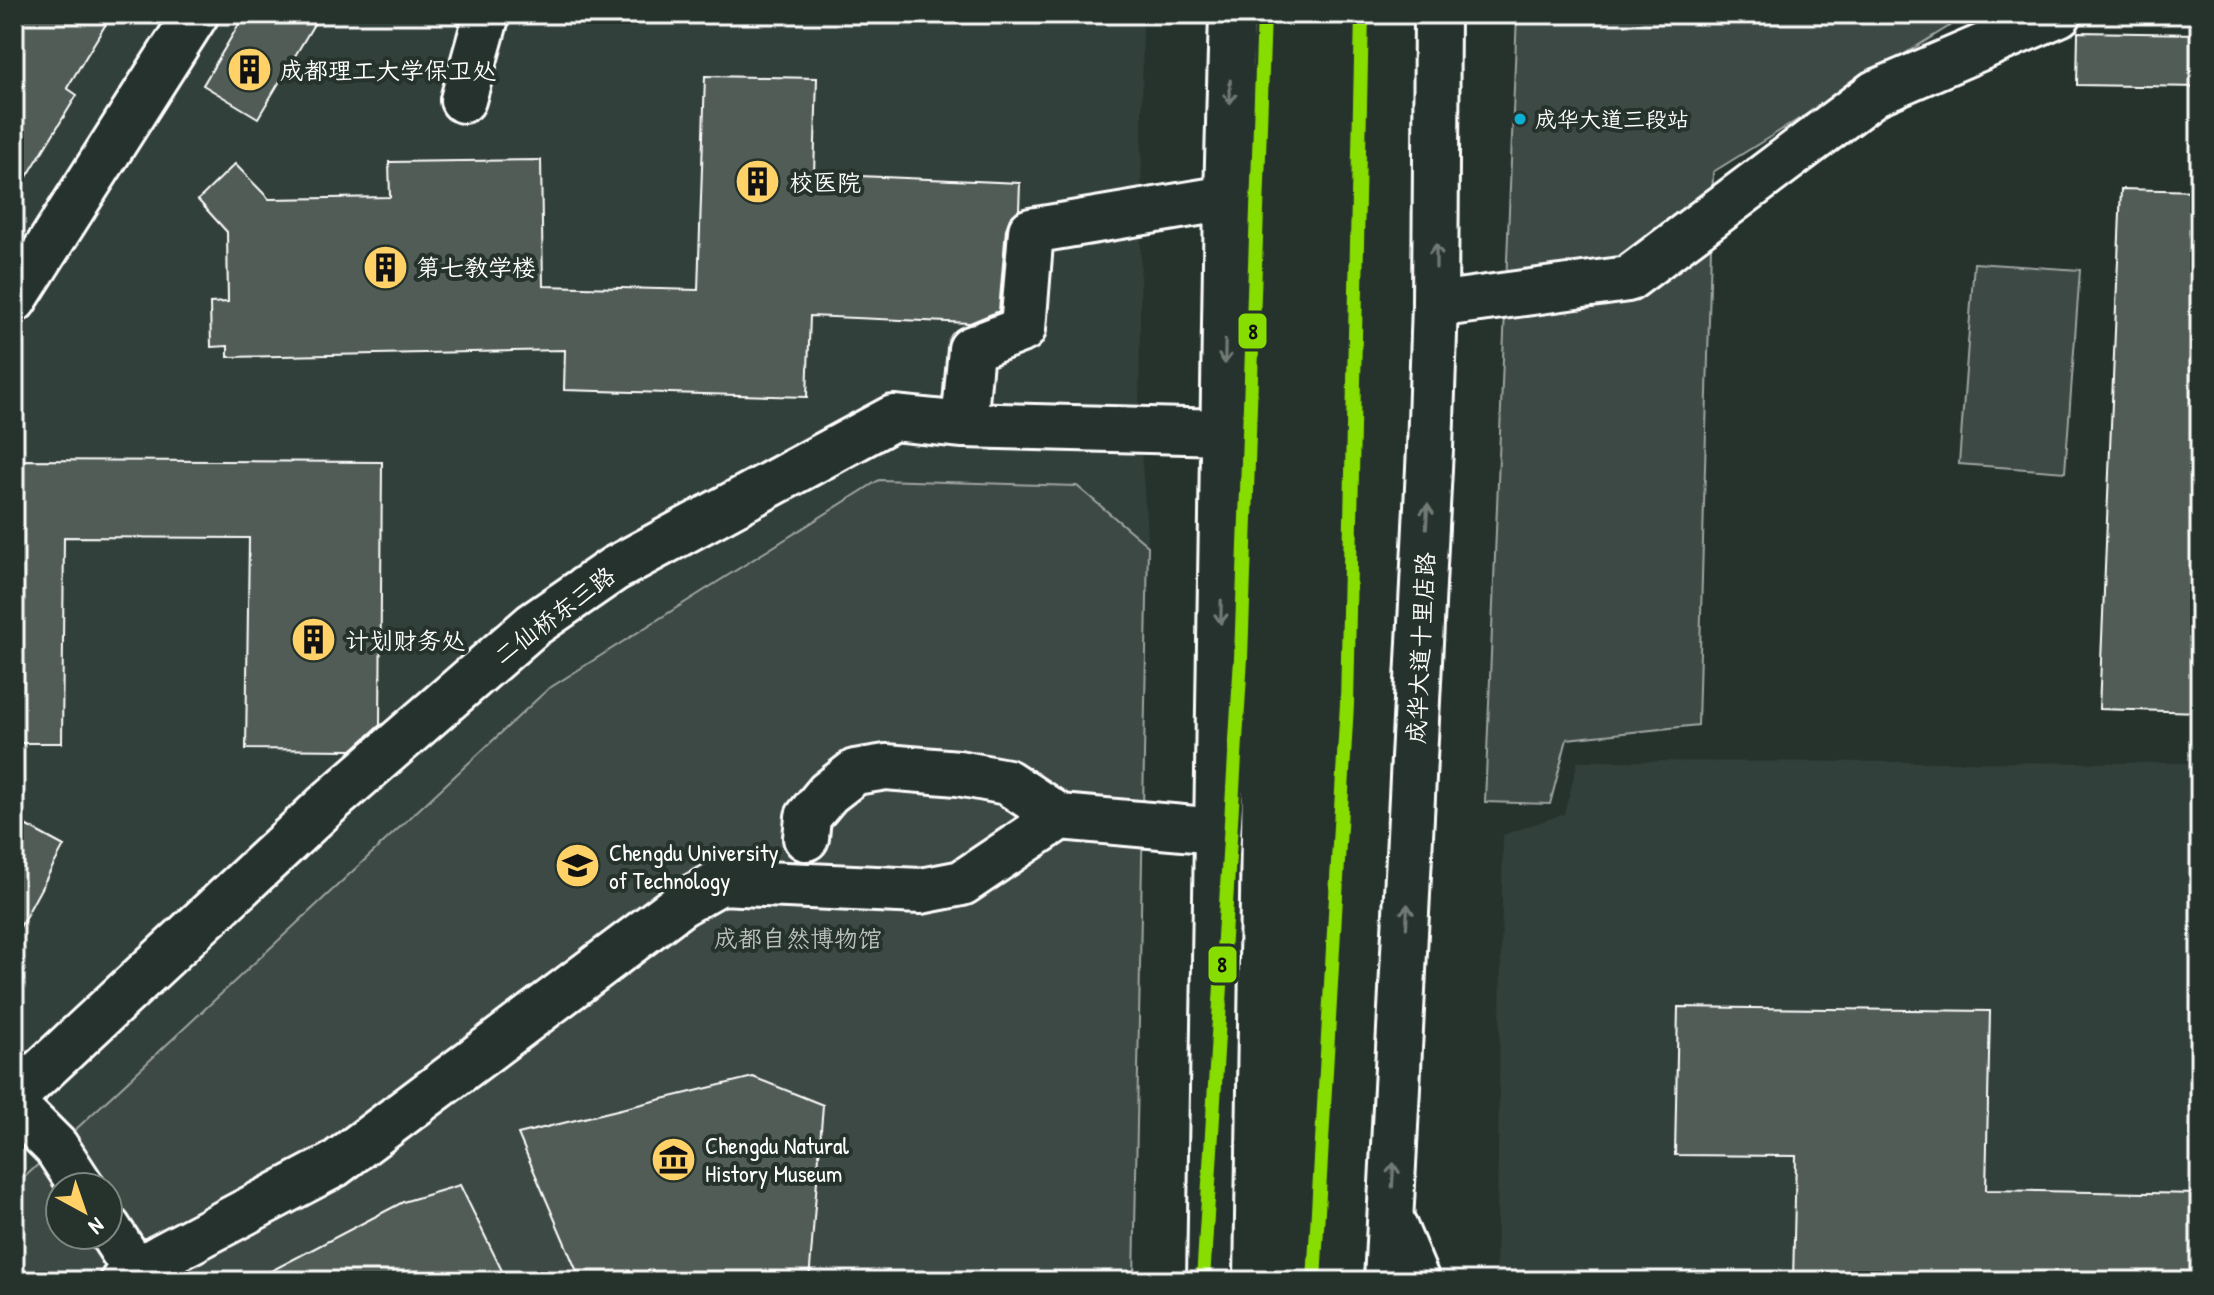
<svg xmlns="http://www.w3.org/2000/svg" width="2214" height="1295" viewBox="0 0 2214 1295" font-family="'Patrick Hand','LXGW WenKai TC',sans-serif">
<style>
.built{fill:#333f3a;fill-rule:evenodd}
.green{fill:#3e4944;stroke:#9ea4a2;stroke-width:2;fill-rule:evenodd}
.building{fill:#515c57;stroke:#fff;stroke-width:2}
.lines{fill:none;stroke-linecap:round;stroke-linejoin:round}
.minor-casing{stroke:#fff;stroke-width:50}
.major-casing{stroke:#fff;stroke-width:50}
.minor{stroke:#26332d;stroke-width:44}
.major{stroke:#26332d;stroke-width:44}
.metro-1-casing{stroke:#26332d;stroke-width:20}
.metro-1{stroke:#8d0;stroke-width:14}
.oneway{stroke:#727a76}
.bus-dot{fill:#0dafd3;stroke:#26332d;stroke-width:3}
.labels{text-anchor:middle;dominant-baseline:central;stroke-width:8;stroke-linejoin:round;paint-order:stroke}
.bus-label{font-size:22px;fill:#fff;stroke:#26332d;text-anchor:start}
.poi-label{font-size:24px;fill:#fff;stroke:#26332d;text-anchor:start}
.street-label{font-size:24px;fill:#fff;stroke:#26332d}
.park-label{font-size:24px;fill:#bbbfbe;stroke:#26332d}
.line-badge{stroke:#26332d;stroke-width:3}
.pale-badge-label{font-size:22px;text-anchor:middle;font-weight:bold;fill:#111}
</style>
<rect width="100%" height="100%" fill="#26332d"/>
<filter id="ink" filterUnits="userSpaceOnUse"><feTurbulence type="fractalNoise" baseFrequency=".0125" numOctaves="2"/><feDisplacementMap in="SourceGraphic" scale="16" xChannelSelector="R" yChannelSelector="G"/><feConvolveMatrix kernelMatrix="1 2 1 2 8 2 1 2 1" color-interpolation-filters="sRGB"/></filter>
<g filter="url(#ink)">
<!-- built -->
<path class="built" d="M14,14H1143L1139,423L1148,546L1134,1281H14ZM60,1187H108V1235H60Z
M1578,761L2200,763V1281H1496L1503,835L1564,814Z"/>
<!-- green -->
<path class="green" d="M1517,14H1969L1713,172L1698,725L1567,739L1550,804L1485,802Z
M1974,263L2080,270L2065,472L1959,464Z
M879,480L1077,486L1148,546L1134,1281H14V1187L548,689ZM60,1187H108V1235H60Z"/>
<!-- building -->
<path class="building" d="M14,14H112L67,88L77,95L14,198Z
M245,14H320L258,118L203,85Z
M2078,32L2200,34V87L2077,85Z
M705,76L817,78L814,174L1020,183L1019,210L1010,218L1006,229L999,311L970,323L810,316L807,397L564,390L565,350L228,357V346L211,347L210,303L228,302L227,232L198,200L235,164L269,199L390,197L389,162L541,160L543,286L698,290Z
M2121,189L2200,191V712L2099,709Z
M14,460L382,462L380,725L352,750L246,749L249,538L64,537L62,743H14Z
M14,819L64,846L14,938Z
M1678,1007L1990,1011L1986,1190L2200,1194V1281H1793L1796,1156L1675,1155Z
M753,1077L823,1105L809,1281H581L518,1134Z
M460,1185L507,1281H252L403,1202Z"/>
<g class="lines">
<defs>
<path id="minor" d="M463,100L487,14
M14,300L196,14
M1435,305L1628,279L1875,93L2059,14
M964,425L971,349L1023,329L1031,231L1227,198
M806,838L808,817L828,793L855,772L886,767L958,773L1007,782L1060,817L1217,831
M14,1097L332,800L533,625L614,569L893,418L964,425L1224,432
M14,1105L56,1147L82,1187
M1391,1219L1417,1281
M108,1228L136,1271
M123,1281L136,1271L162,1256L334,1165L681,904L720,882L921,891L962,883L1060,817"/>
<path id="major" d="M1210,1281L1227,198L1232,14
M1387,1281L1430,449L1435,305L1437,14"/>
</defs>
<!-- minor casing -->
<use href="#minor" class="minor-casing"/>
<!-- major casing -->
<use href="#major" class="major-casing"/>
<!-- minor -->
<use href="#minor" class="minor"/>
<!-- major -->
<use href="#major" class="major"/>
<defs>
<path id="metro-1" d="M1203,1281L1241,658L1264,14
M1314,1281L1347,704L1362,14"/>
</defs>
<!-- metro-1 casing -->
<use href="#metro-1" class="metro-1-casing"/>
<!-- metro-1 -->
<use href="#metro-1" class="metro-1"/>
</g>
<!-- one-way arrows -->
<defs><path id="oneway-shaft" d="M-6 0H5M1.5-3L5.5 0L1.5 3" fill="none" stroke-width="1.6" stroke-linecap="round" stroke-linejoin="round" transform="scale(2)"/></defs>
<g class="oneway">
<use href="#oneway-shaft" transform="translate(1230 92) rotate(91)"/>
<use href="#oneway-shaft" transform="translate(1436 256) rotate(-90)"/>
<use href="#oneway-shaft" transform="translate(1225 352) rotate(91)"/>
<use href="#oneway-shaft" transform="translate(1427 516) rotate(-87)"/>
<use href="#oneway-shaft" transform="translate(1221 612) rotate(91)"/>
<use href="#oneway-shaft" transform="translate(1407 916) rotate(-87)"/>
<use href="#oneway-shaft" transform="translate(1393 1175) rotate(-87)"/>
</g>
</g>
<!-- icons -->
<defs>
<symbol id="building-disc" viewBox="-11 -11 22 22"><circle r="9.5" fill="#ffd166" stroke="#26332d"/><path d="M-4-6H4V6H1V3H-1V6H-4ZM-2.5-4.3h1.7v1.8h-1.7ZM.8-4.3h1.7v1.8H.8ZM-2.5-1h1.7V.8h-1.7ZM.8-1h1.7V.8H.8Z" fill="#111"/></symbol>
<symbol id="university-disc" viewBox="-11 -11 22 22"><circle r="9.5" fill="#ffd166" stroke="#26332d"/><path d="M0-5L7-2L0 1L-7-2ZM-4 1L0 2.5L4 1V4Q0 6-4 4Z" fill="#111"/></symbol>
<symbol id="museum-disc" viewBox="-11 -11 22 22"><circle r="9.5" fill="#ffd166" stroke="#26332d"/><path d="M0-6L6-3V-2H-6V-3ZM-5-1h2V3h-2ZM-1-1h2V3h-2ZM3-1h2V3H3ZM-6 4H6V6H-6Z" fill="#111"/></symbol>
</defs>
<g fill-rule="evenodd">
<use href="#building-disc" x="224" y="44" width="51" height="51"/>
<use href="#building-disc" x="732" y="156" width="51" height="51"/>
<use href="#building-disc" x="360" y="242" width="51" height="51"/>
<use href="#building-disc" x="288" y="614" width="51" height="51"/>
<use href="#university-disc" x="552" y="840" width="51" height="51"/>
<use href="#museum-disc" x="648" y="1134" width="51" height="51"/>
</g>
<!-- markers -->
<circle class="bus-dot" cx="1520" cy="119" r="7"/>
<g class="labels">
<!-- bus labels -->
<g class="bus-label">
<text x="1535" y="119">成华大道三段站</text>
</g>
<!-- poi labels -->
<g class="poi-label">
<text x="280" y="70">成都理工大学保卫处</text>
<text x="789" y="182">校医院</text>
<text x="416" y="267">第七教学楼</text>
<text x="345" y="640">计划财务处</text>
<text x="609" y="852">Chengdu University<tspan x="609" dy="28">of Technology</tspan></text>
<text x="705" y="1145">Chengdu Natural<tspan x="705" dy="28">History Museum</tspan></text>
</g>
<!-- street labels -->
<g class="street-label">
<text transform="translate(554 615) rotate(-37)">二仙桥东三路</text>
<text transform="translate(1420 648) rotate(-87)">成华大道十里店路</text>
</g>
<!-- park labels -->
<g class="park-label">
<text x="798" y="938">成都自然博物馆</text>
</g>
</g>
<g class="line-badge">
<rect x="1237" y="312" width="31" height="38" rx="8" fill="#8d0"/>
<rect x="1207" y="945" width="31" height="39" rx="8" fill="#8d0"/>
</g>
<g class="pale-badge-label">
<text x="1253" y="339">8</text>
<text x="1222" y="972">8</text>
</g>
<!-- margin -->
<rect width="2214" height="1295" fill="none" stroke="#26332d" stroke-width="48"/>
<rect x="24" y="24" width="2166" height="1247" fill="none" stroke="#fff" stroke-width="3" filter="url(#ink)"/>
<!-- north arrow -->
<g transform="translate(84 1211) rotate(140)"><circle r="38" fill="#26332d" stroke="#7d8581" stroke-width="2"/>
<path d="M0-6L14 30L0 20L-14 30Z" fill="#ffd166"/>
<text y="-12" font-size="22" font-weight="bold" text-anchor="middle" fill="#ffffff">N</text>
</g>
</svg>
